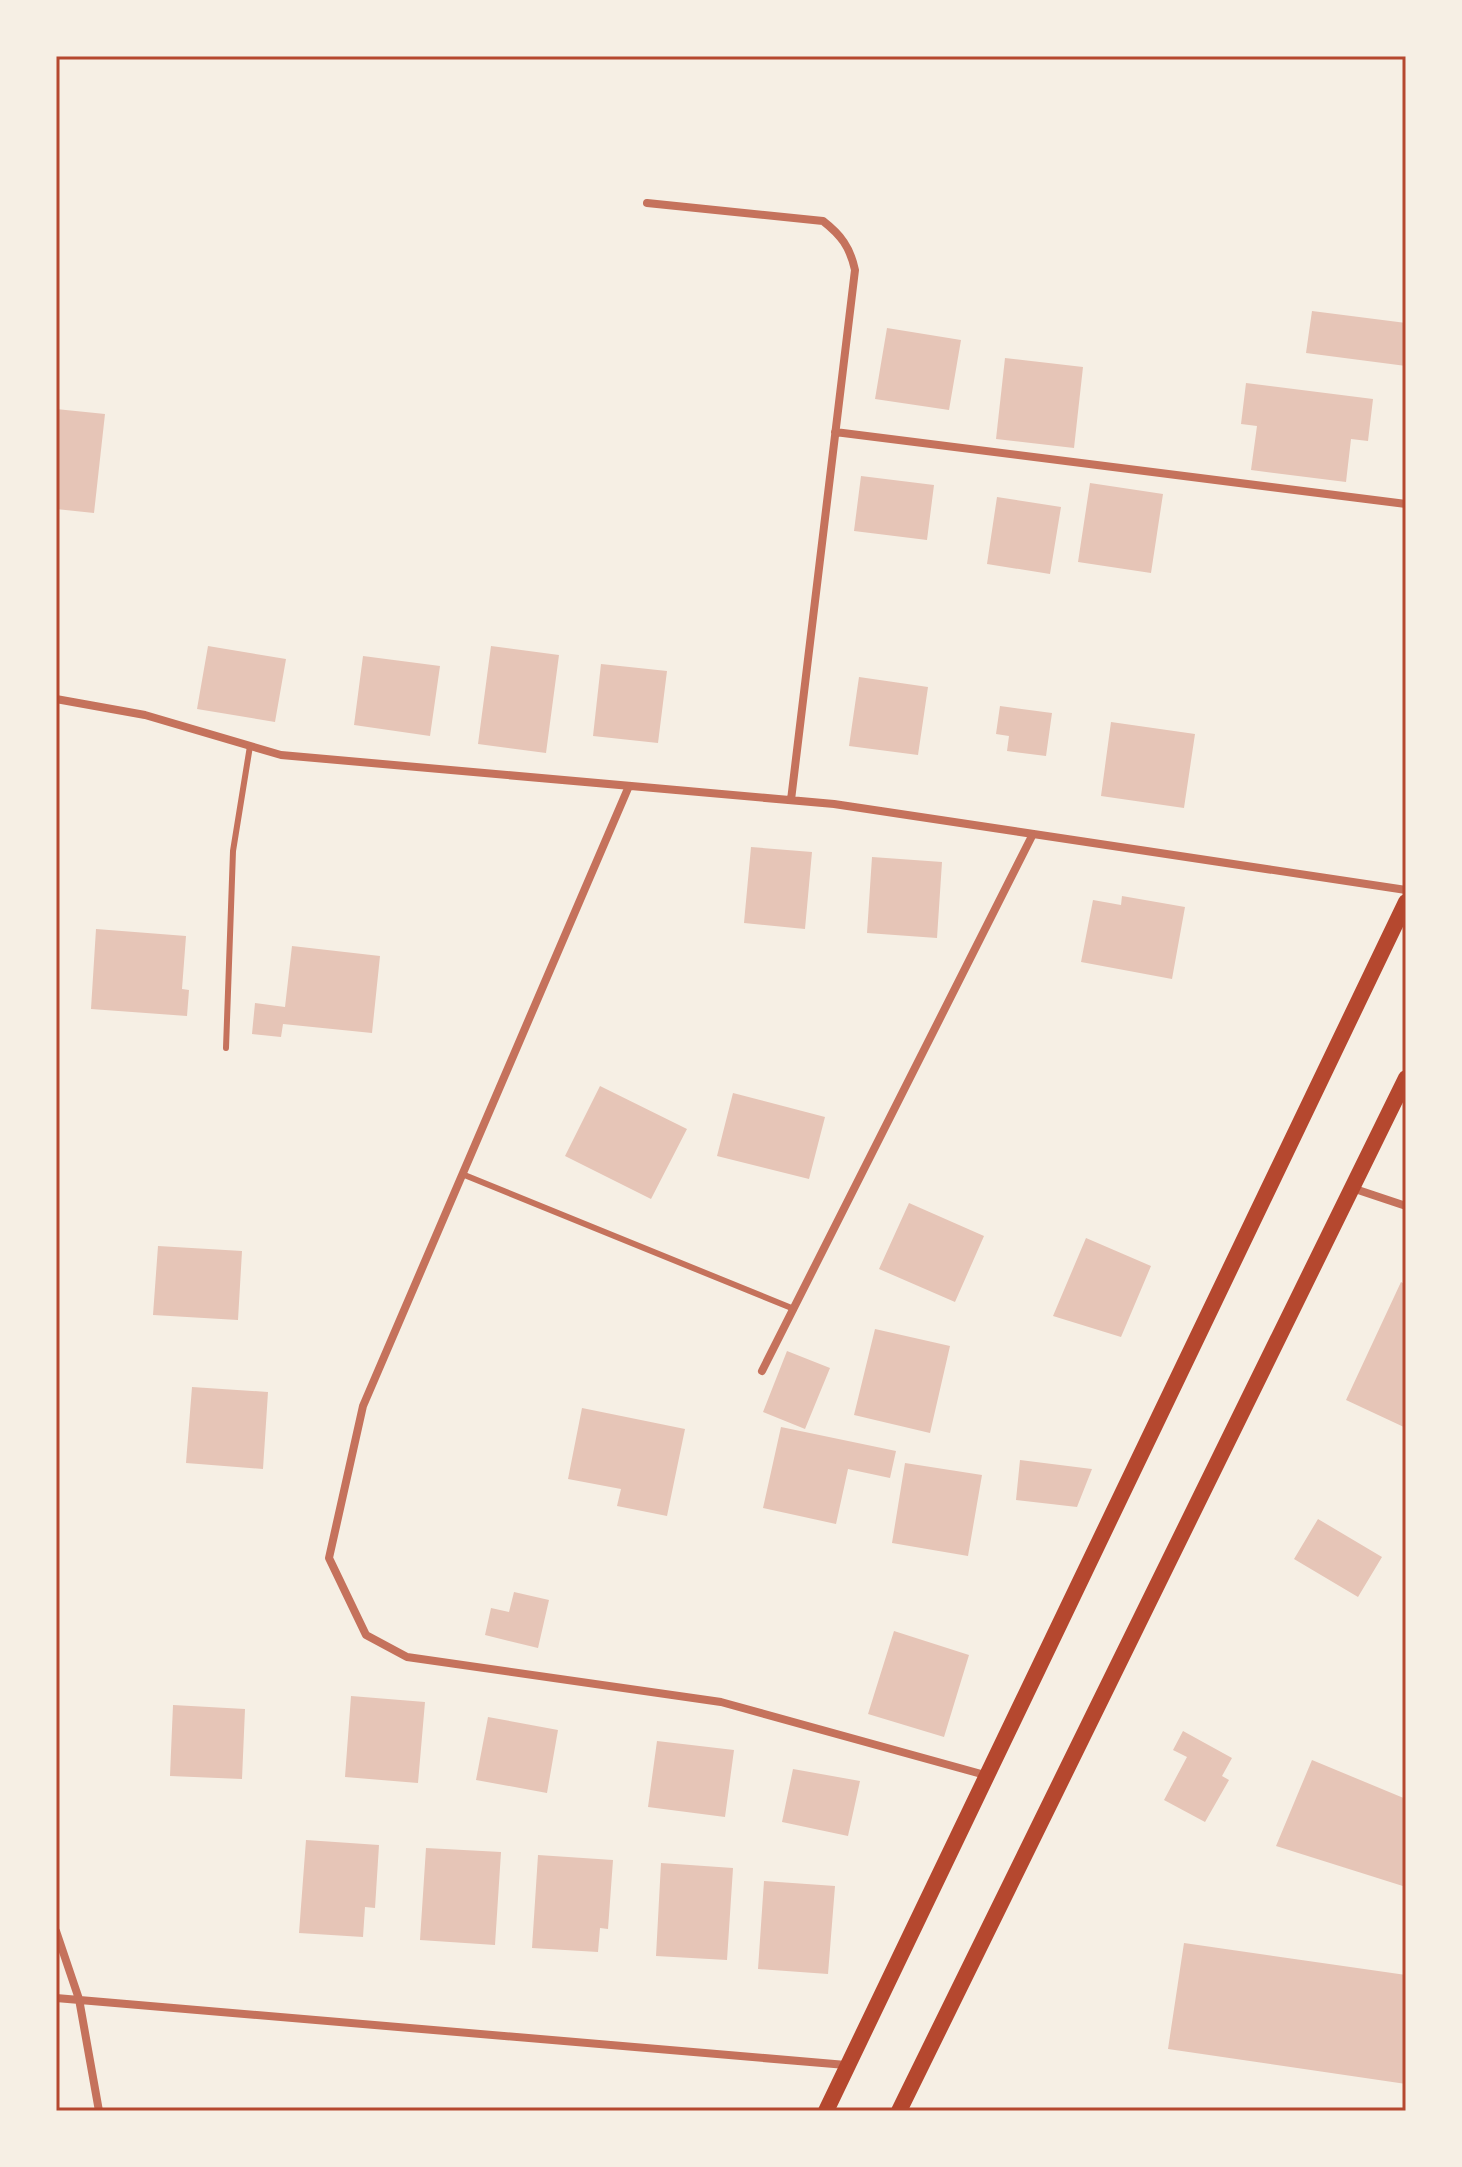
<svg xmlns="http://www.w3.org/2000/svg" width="1462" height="2167" viewBox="0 0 1462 2167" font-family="'Space Grotesk',sans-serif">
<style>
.building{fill:#e6c5b7}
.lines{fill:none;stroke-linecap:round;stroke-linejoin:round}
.service{stroke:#c5725c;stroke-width:6}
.minor{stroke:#c5725c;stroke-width:8}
.secondary{stroke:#b5482f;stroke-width:16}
.neatline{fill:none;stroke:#b5482f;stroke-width:3}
</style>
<rect width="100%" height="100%" fill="#f6efe4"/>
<!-- building -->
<path class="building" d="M1312,311L1406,323V366L1306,353Z
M887,328L961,340L949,410L875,399Z
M1005,358L1083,367L1074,448L996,439Z
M1246,383L1373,399L1368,441L1351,439L1346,482L1251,470L1257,426L1241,424Z
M56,409L105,414L94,513L56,509Z
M861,476L934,485L927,540L854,531Z
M1090,483L1163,494L1151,573L1078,562Z
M997,497L1061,507L1050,574L987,564Z
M208,646L286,659L275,722L197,709Z
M491,646L559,655L546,753L478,744Z
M363,656L440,666L430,736L354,725Z
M601,664L667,671L658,743L593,736Z
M859,677L928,687L918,755L849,746Z
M1000,706L1052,713L1046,756L1007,751L1009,736L996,734Z
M1111,722L1195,734L1184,808L1101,796Z
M751,847L812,852L805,929L744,923Z
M872,857L942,862L937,938L867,933Z
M1122,896L1185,907L1172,979L1081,962L1093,900L1121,905Z
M96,929L186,936L182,989L189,990L187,1016L91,1009Z
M292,946L380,956L372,1033L283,1024L281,1037L252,1034L255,1003L285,1007Z
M600,1086L687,1129L651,1199L565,1156Z
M733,1093L825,1117L809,1179L717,1156Z
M909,1203L984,1236L955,1302L879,1269Z
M1086,1238L1151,1266L1121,1337L1053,1316Z
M158,1246L242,1251L238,1320L153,1315Z
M1401,1282L1406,1285V1428L1346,1400Z
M875,1329L950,1346L930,1433L854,1415Z
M787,1351L830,1368L805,1429L763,1412Z
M192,1387L268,1392L263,1469L186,1463Z
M582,1408L685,1429L667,1516L617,1506L621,1489L568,1479Z
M781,1427L896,1451L890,1478L848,1469L836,1524L763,1508Z
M1020,1460L1092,1469L1077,1507L1016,1500Z
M905,1463L982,1475L968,1556L892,1543Z
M1318,1519L1382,1557L1358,1597L1294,1559Z
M514,1592L549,1600L538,1648L485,1635L491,1608L509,1612Z
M894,1631L969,1655L944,1737L868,1714Z
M351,1696L425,1702L418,1783L345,1777Z
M173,1705L245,1709L242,1779L170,1776Z
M488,1717L558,1730L547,1793L476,1780Z
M1183,1731L1232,1758L1222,1776L1229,1780L1205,1822L1164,1800L1187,1757L1173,1750Z
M657,1741L734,1750L725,1817L648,1807Z
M1312,1760L1406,1799V1887L1276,1846Z
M793,1769L860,1781L848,1836L782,1822Z
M306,1840L379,1845L375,1908L365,1907L363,1937L299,1933Z
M426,1848L501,1852L495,1945L420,1940Z
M538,1855L613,1860L608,1929L600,1928L598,1952L532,1948Z
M661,1863L733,1868L727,1960L656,1956Z
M764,1881L835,1886L828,1974L758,1969Z
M1184,1943L1406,1975V2084L1168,2049Z"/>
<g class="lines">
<!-- service -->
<path class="service" d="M226,1048L233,851L250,746
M462,1174L794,1309"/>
<!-- minor -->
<path class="minor" d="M647,203L823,221C841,235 850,247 855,270L791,800
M835,432L1406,504
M56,699L145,715L281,755L834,804L1406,890
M629,786L363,1406L329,1558L366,1635L407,1657L721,1702L985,1775
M1352,1188L1406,1206
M762,1371L1033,834
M56,1931L79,1999L99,2111
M56,1998L846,2065"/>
<!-- secondary -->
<path class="secondary" d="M826,2111L1406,902
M899,2111L1406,1078"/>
</g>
<!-- border -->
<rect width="1462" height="2167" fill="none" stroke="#f6efe4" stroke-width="116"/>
<rect x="58" y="58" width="1346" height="2051" class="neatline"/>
</svg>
